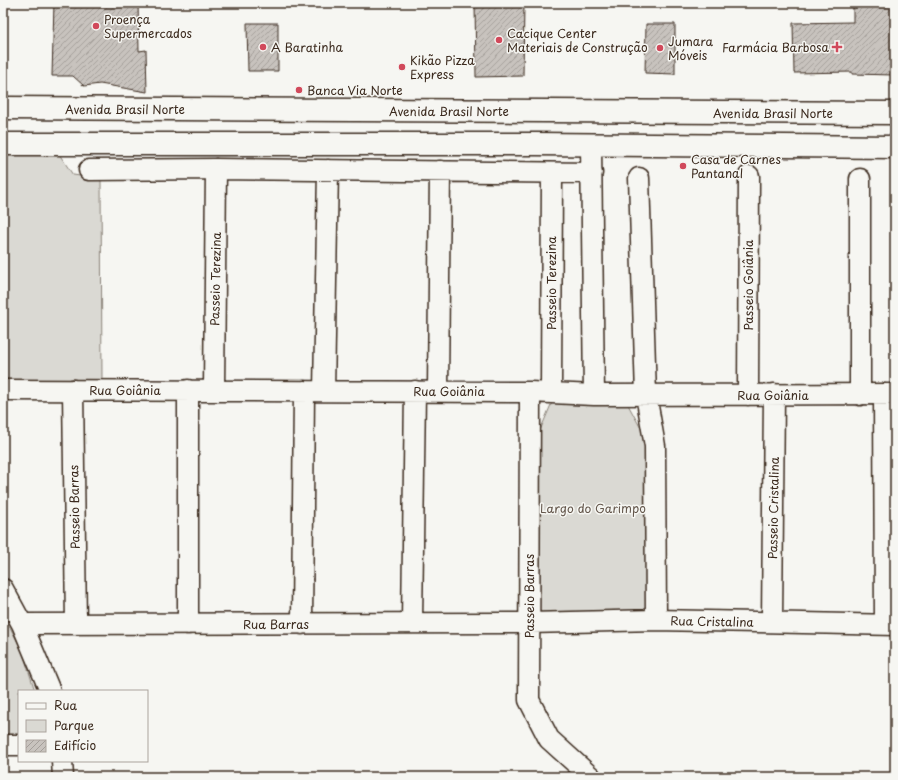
<svg xmlns="http://www.w3.org/2000/svg" width="898" height="780" viewBox="0 0 898 780" font-family="'Playpen Sans',sans-serif">
<style>
.park{fill:#dad9d3;stroke:#8a8278}
.building{fill:url(#building-hatch);stroke:#3b2a1e}
.lines{fill:none;stroke-linecap:round;stroke-linejoin:round}
.minor-casing{stroke:#3b2a1e;stroke-width:23}
.major-casing{stroke:#3b2a1e;stroke-width:25}
.minor{stroke:#f6f6f2;stroke-width:20}
.major{stroke:#f6f6f2;stroke-width:22}
.poi-dot{fill:#d1495b;stroke:#f6f6f2;stroke-width:1.5}
.labels{text-anchor:middle;dominant-baseline:central;stroke-width:3;stroke-linejoin:round;paint-order:stroke}
.poi-label{font-size:12px;fill:#3b2a1e;stroke:#f6f6f2;text-anchor:start}
.street-label{font-size:12px;fill:#3b2a1e;stroke:#f6f6f2}
.park-label{font-size:12px;fill:#63564b;stroke:#f6f6f2}
</style>
<defs>
<pattern id="building-hatch" width="6" height="6" patternUnits="userSpaceOnUse"><rect width="6" height="6" fill="#c8c3be"/><path d="M-1 1l2-2M0 6l6-6M5 7l2-2" fill="none" stroke="#a49f9a"/></pattern>
</defs>
<rect width="100%" height="100%" fill="#f6f6f2"/>
<filter id="ink" filterUnits="userSpaceOnUse"><feTurbulence type="fractalNoise" baseFrequency=".025" numOctaves="2"/><feDisplacementMap in="SourceGraphic" scale="8" xChannelSelector="R" yChannelSelector="G"/><feConvolveMatrix kernelMatrix="1 2 1 2 8 2 1 2 1" color-interpolation-filters="sRGB"/></filter>
<g filter="url(#ink)">
<!-- park -->
<path class="park" d="M3,154H59L73,175L101,179L102,383L3,379Z
M553,400L626,401L651,447L649,615L537,614L536,440Z
M3,614L22,650L35,691H19V737H3Z"/>
<!-- building -->
<path class="building" d="M54,3H138L139,51L146,50L147,92L100,84L84,86L73,76H52Z
M475,3H524L523,76L476,77Z
M853,3H893L894,75L852,74V72L794,73L793,23L853,22Z
M247,23H278V71H248Z
M646,24H675V74L645,73Z"/>
<g class="lines">
<defs>
<path id="minor" d="M591,145L594,395
M89,170L216,169L592,173
M639,178L646,395L655,446L656,620
M860,179V395
M3,390L530,392L594,395L895,394
M73,390L76,624
M188,390V624
M214,390L216,169
M324,391L328,170
M438,391L440,171
M530,392L529,700L549,739L591,777
M551,393L552,173
M884,394L885,624
M748,395L749,176
M3,589L22,624L50,691
M772,622L774,394
M412,623L415,391
M22,624L529,623L656,620L895,625
M302,624L304,391
M3,745H19
M62,761L63,777"/>
<path id="major" d="M3,108L895,113
M3,144H536L895,147"/>
</defs>
<!-- minor casing -->
<use href="#minor" class="minor-casing"/>
<!-- major casing -->
<use href="#major" class="major-casing"/>
<!-- minor -->
<use href="#minor" class="minor"/>
<!-- major -->
<use href="#major" class="major"/>
</g>
</g>
<!-- markers -->
<g class="poi-dot">
<circle cx="96" cy="26" r="4"/>
<circle cx="499" cy="40" r="4"/>
<circle cx="263" cy="47" r="4"/>
<path d="M835 41h4v4h4v4h-4v4h-4v-4h-4v-4h4z"/>
<circle cx="660" cy="48" r="4"/>
<circle cx="402" cy="67" r="4"/>
<circle cx="299" cy="90" r="4"/>
<circle cx="683" cy="166" r="4"/>
</g>
<g class="labels">
<!-- poi labels -->
<g class="poi-label">
<text x="104" y="19">Proença<tspan x="104" dy="14">Supermercados</tspan></text>
<text x="507" y="33">Cacique Center<tspan x="507" dy="14">Materiais de Construção</tspan></text>
<text x="668" y="41">Jumara<tspan x="668" dy="14">Móveis</tspan></text>
<text x="271" y="47">A Baratinha</text>
<text x="829" y="47" text-anchor="end">Farmácia Barbosa</text>
<text x="410" y="60">Kikão Pizza<tspan x="410" dy="14">Express</tspan></text>
<text x="307" y="90">Banca Via Norte</text>
<text x="691" y="159">Casa de Carnes<tspan x="691" dy="14">Pantanal</tspan></text>
</g>
<!-- street labels -->
<g class="street-label">
<text x="125" y="109">Avenida Brasil Norte</text>
<text x="449" y="111">Avenida Brasil Norte</text>
<text x="773" y="113">Avenida Brasil Norte</text>
<text transform="translate(215 279) rotate(-89)">Passeio Terezina</text>
<text transform="translate(551 283) rotate(-90)">Passeio Terezina</text>
<text transform="translate(748 285) rotate(-90)">Passeio Goiânia</text>
<text x="125" y="390">Rua Goiânia</text>
<text x="449" y="391">Rua Goiânia</text>
<text x="773" y="395">Rua Goiânia</text>
<text transform="translate(74 507) rotate(-91)">Passeio Barras</text>
<text transform="translate(773 508) rotate(-89)">Passeio Cristalina</text>
<text transform="translate(529 596) rotate(-90)">Passeio Barras</text>
<text transform="translate(712 621) rotate(1)">Rua Cristalina</text>
<text x="276" y="624">Rua Barras</text>
</g>
<!-- park labels -->
<g class="park-label">
<text x="593" y="508">Largo do Garimpo</text>
</g>
</g>
<!-- margin -->
<rect width="898" height="780" fill="none" stroke="#f6f6f2" stroke-width="16"/>
<rect x="8" y="8" width="882" height="764" fill="none" stroke="#3b2a1e" stroke-width="1.5" filter="url(#ink)"/>
<!-- legend -->
<rect x="18" y="690" width="130" height="72" fill="#f6f6f2" stroke="#aba49d"/>
<rect x="26" y="703" width="20" height="6" fill="#f6f6f2" stroke="#aba49d"/>
<text x="54" y="710" font-size="12" fill="#3b2a1e">Rua</text>
<rect x="26" y="720" width="20" height="12" fill="#dad9d3" stroke="#aba49d"/>
<text x="54" y="730" font-size="12" fill="#3b2a1e">Parque</text>
<rect x="26" y="740" width="20" height="12" fill="url(#building-hatch)" stroke="#aba49d"/>
<text x="54" y="750" font-size="12" fill="#3b2a1e">Edifício</text>
</svg>
